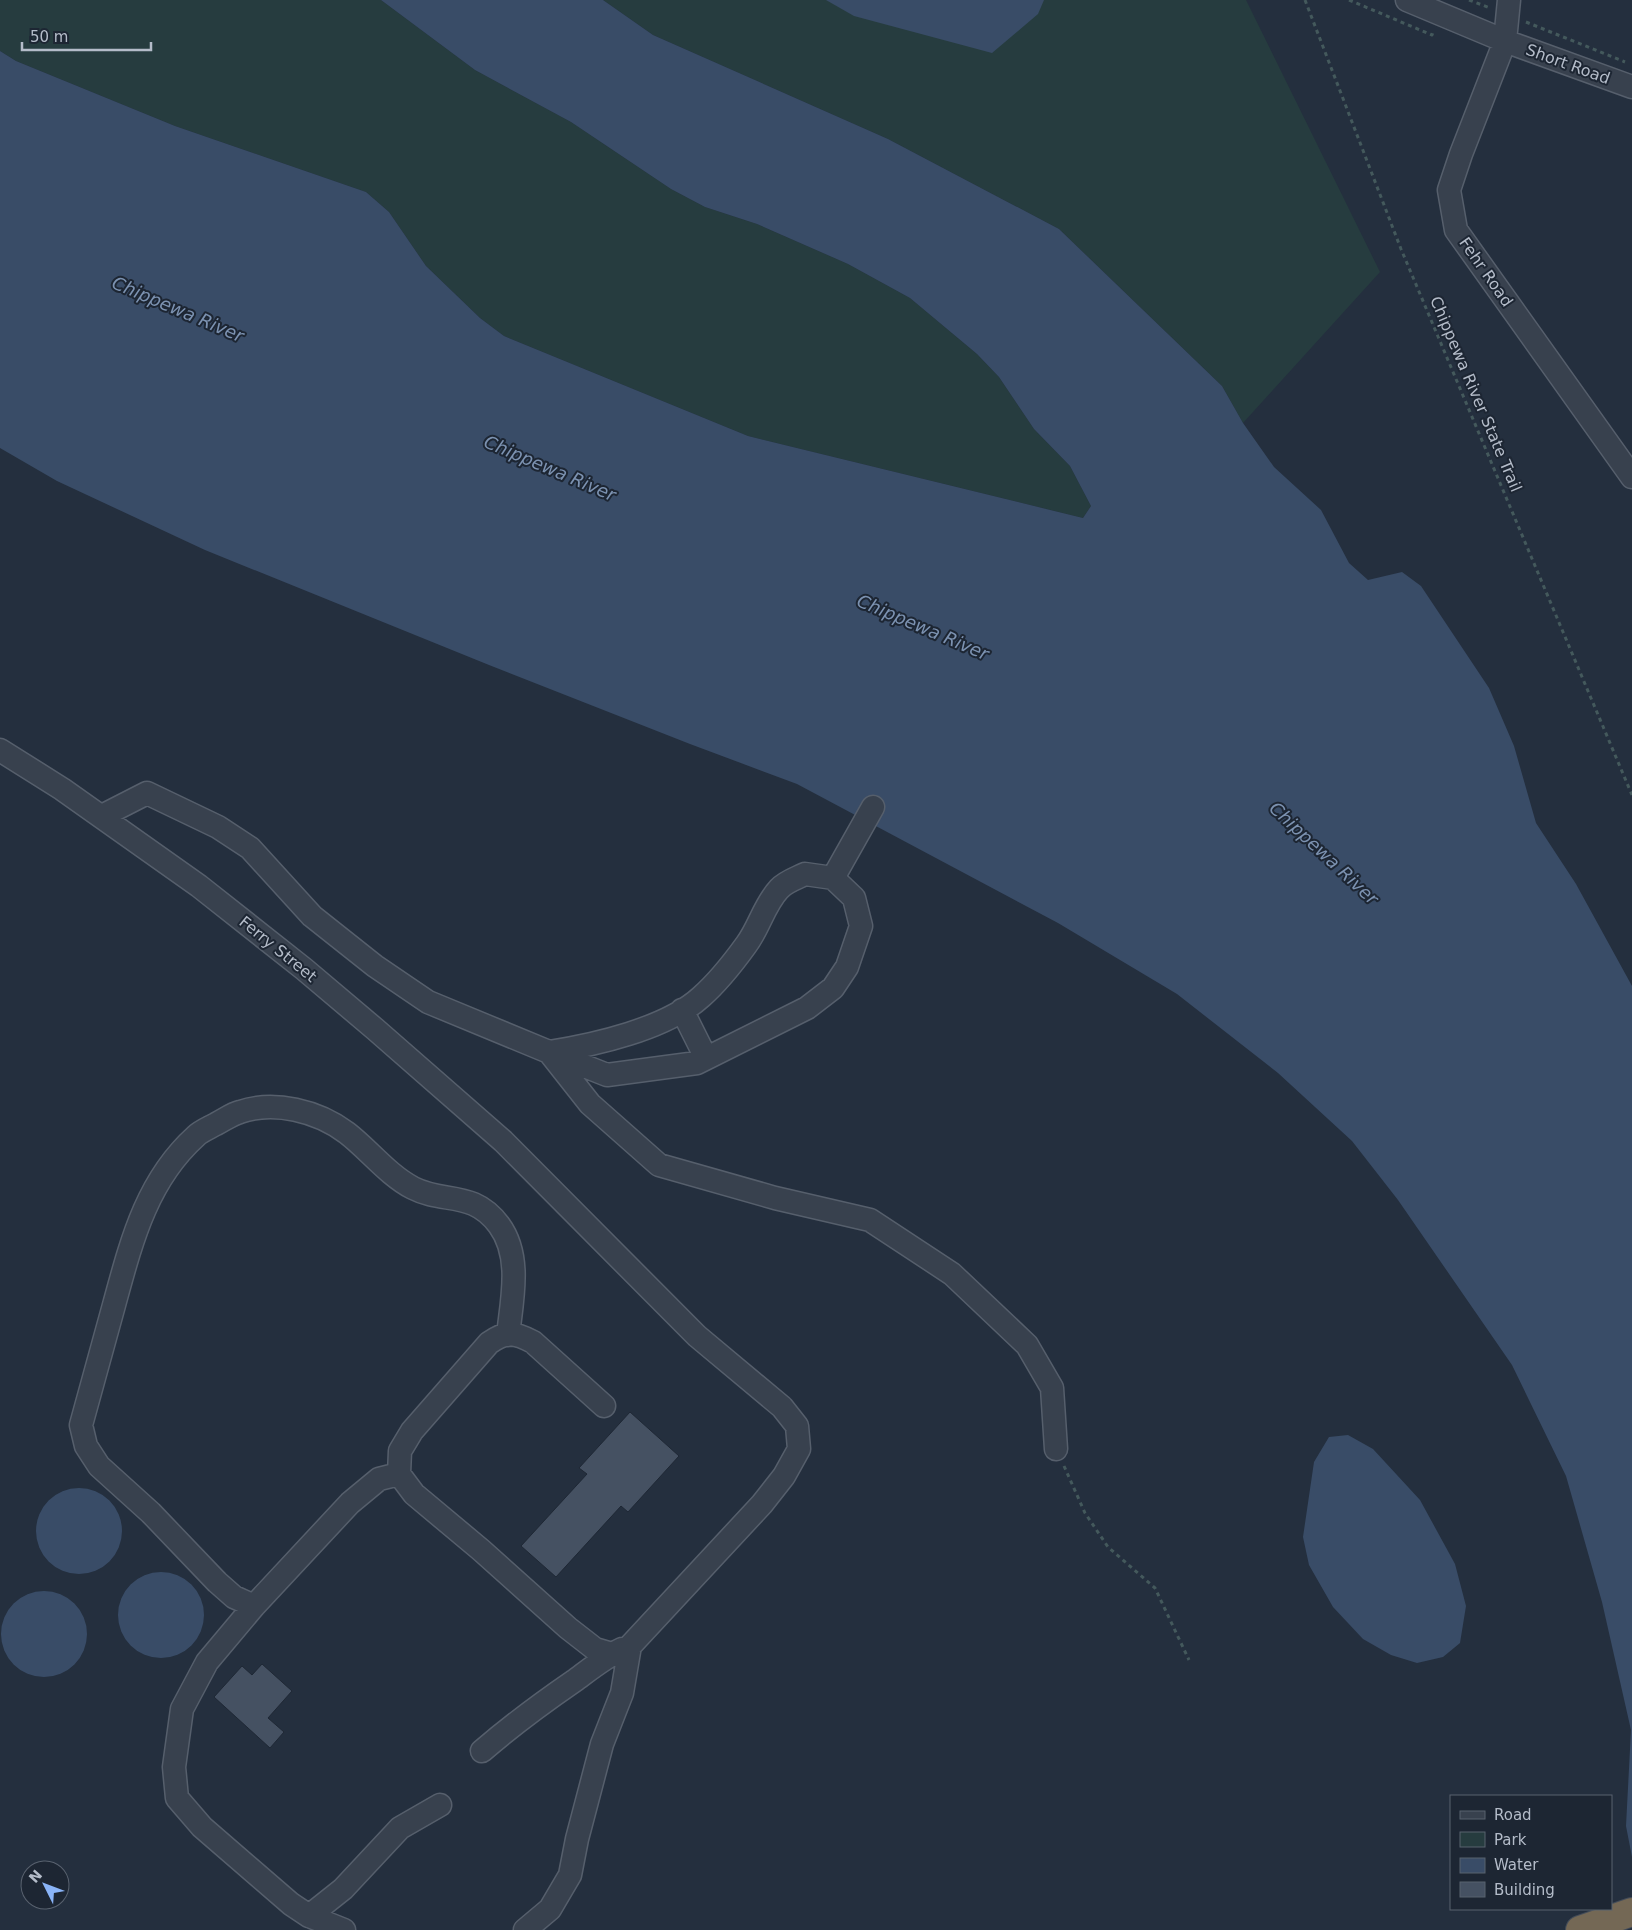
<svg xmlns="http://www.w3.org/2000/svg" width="1632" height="1930" viewBox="0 0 1632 1930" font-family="'DejaVu Sans',sans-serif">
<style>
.green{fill:#263c3f}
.water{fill:#394c67}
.building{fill:#455162;stroke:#1f2835}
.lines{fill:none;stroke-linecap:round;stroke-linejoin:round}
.minor-casing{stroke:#565f6c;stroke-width:25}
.highway-casing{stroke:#434c59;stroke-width:30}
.path{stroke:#44595c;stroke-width:3;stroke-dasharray:4 4;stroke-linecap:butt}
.minor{stroke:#38414e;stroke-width:22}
.highway{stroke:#746855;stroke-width:28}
.labels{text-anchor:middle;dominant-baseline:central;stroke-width:4;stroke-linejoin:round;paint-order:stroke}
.street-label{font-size:16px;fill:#b4bcc9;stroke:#1d2633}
.water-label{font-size:18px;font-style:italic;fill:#7c92b1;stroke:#1d2633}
</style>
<rect width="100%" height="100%" fill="#242f3e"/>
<!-- green -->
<path class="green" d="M0,0H381L475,70L571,122L671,189L705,207L757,224L848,264L910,298L977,354L999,377L1034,429L1070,466L1091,506L1083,518L748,436L504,336L480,318L426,266L389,212L366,192L175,126L16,61L0,51Z
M603,0H1246L1380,272L1243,423L1222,386L1059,229L888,139L653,35Z"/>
<!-- water -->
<path class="water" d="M381,0H603L653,35L888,139L1059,229L1222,386L1243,423L1274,467L1321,510L1349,563L1368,580L1402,572L1421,586L1489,688L1514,746L1536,823L1576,884L1632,986V1857L1626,1826L1631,1730L1602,1602L1566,1476L1512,1365L1398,1200L1352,1141L1278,1073L1177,994L1058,923L797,784L690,744L489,665L205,550L57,481L0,448V51L16,61L175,126L366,192L389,212L426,266L480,318L504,336L748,436L1083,518L1091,506L1070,466L1034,429L999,377L977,354L910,298L848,264L757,224L705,207L671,189L571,122L475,70Z
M826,0H1044L1038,14L992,53L854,16Z
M1348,1435L1373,1449L1420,1500L1455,1564L1466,1606L1460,1643L1443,1657L1417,1663L1391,1655L1363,1639L1333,1607L1309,1565L1303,1537L1314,1462L1329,1437Z
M36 1531a43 43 0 1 1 86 0a43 43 0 1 1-86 0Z
M118 1615a43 43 0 1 1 86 0a43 43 0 1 1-86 0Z
M1 1634a43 43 0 1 1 86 0a43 43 0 1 1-86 0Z"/>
<!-- building -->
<path class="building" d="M630,1412L679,1456L628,1512L621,1506L556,1577L521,1546L587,1474L579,1468Z
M262,1664L292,1691L268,1718L284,1732L270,1748L214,1697L242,1666L252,1675Z"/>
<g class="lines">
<defs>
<path id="minor" d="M1407,0L1505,41L1632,87
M1509,0L1505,41L1461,154L1449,190L1456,230L1632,477
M0,750L62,789L199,886L304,969L375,1029L503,1141L697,1336L782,1407L797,1426L799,1449L784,1476L762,1504L630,1646L622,1693L602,1744L577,1839L570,1875L550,1909L525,1930
M102,816L147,793L218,827L250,848L312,916L375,966L428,1002L549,1052L590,1104L659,1165L775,1198L870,1220L952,1274L1027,1345L1052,1388L1056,1449
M805,874L833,878L854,898L861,926L847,967L833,988L807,1008L697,1063L607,1075L549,1052C594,1045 666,1029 701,997C718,982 733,963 746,945C759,928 764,905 779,889C785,882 797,878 805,874Z
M833,878L873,807
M682,1010L706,1058
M604,1406L533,1342C514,1332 506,1331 489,1343L412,1431L400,1451L399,1474L414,1494L481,1550L568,1628L595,1649L612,1654
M254,1606L234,1597L217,1582L151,1513L99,1466L86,1446L81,1425C92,1385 103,1345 114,1305C131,1243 146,1181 196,1136C201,1131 209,1128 216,1124C224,1120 232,1114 240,1112C274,1100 318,1111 347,1133C369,1150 388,1175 413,1188C444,1204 473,1190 499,1225C522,1256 512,1299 508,1335
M482,1751C511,1726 542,1703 574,1681C589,1670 605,1657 622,1649
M309,1916L343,1889L400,1828L440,1805
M344,1930L309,1916L291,1904L202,1827L177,1798L174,1767L182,1709L207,1662L254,1606L350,1503L379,1479L399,1474"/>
<path id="highway" d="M1580,1930L1632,1912"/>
</defs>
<!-- minor casing -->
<use href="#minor" class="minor-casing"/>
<!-- highway casing -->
<use href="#highway" class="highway-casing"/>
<!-- path -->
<path class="path" d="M1305,0L1401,249L1632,795
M1349,0L1432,35L1433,32
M1469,0L1490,8
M1526,22L1625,62
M1064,1466L1085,1513L1108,1547L1155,1588L1189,1660"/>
<!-- minor -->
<use href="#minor" class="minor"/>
<!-- highway -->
<use href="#highway" class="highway"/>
</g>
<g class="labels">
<!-- street labels -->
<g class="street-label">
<text transform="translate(1568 64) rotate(20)">Short Road</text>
<text transform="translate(1486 272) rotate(55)">Fehr Road</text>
<text transform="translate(1476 394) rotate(67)">Chippewa River State Trail</text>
<text transform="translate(278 949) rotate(39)">Ferry Street</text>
</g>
<!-- water labels -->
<g class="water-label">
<text transform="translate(178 309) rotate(23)">Chippewa River</text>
<text transform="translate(550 468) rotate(23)">Chippewa River</text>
<text transform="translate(923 627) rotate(23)">Chippewa River</text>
<text transform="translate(1324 853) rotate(43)">Chippewa River</text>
</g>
</g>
<!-- legend -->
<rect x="1450" y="1795" width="162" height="115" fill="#1d2633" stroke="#59626f"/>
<rect x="1460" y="1811" width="25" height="8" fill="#38414e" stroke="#59626f"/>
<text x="1494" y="1820" font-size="15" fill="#b4bcc9">Road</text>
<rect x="1460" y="1832" width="25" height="15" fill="#263c3f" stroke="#59626f"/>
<text x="1494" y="1845" font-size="15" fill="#b4bcc9">Park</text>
<rect x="1460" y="1858" width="25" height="15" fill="#394c67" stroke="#59626f"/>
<text x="1494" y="1870" font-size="15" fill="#b4bcc9">Water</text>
<rect x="1460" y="1882" width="25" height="15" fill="#455162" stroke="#59626f"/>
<text x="1494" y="1895" font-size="15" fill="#b4bcc9">Building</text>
<!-- north arrow -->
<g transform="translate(45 1885) rotate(312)"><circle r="24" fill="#1d2633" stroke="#59626f"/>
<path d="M0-4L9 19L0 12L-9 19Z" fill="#8ab4f8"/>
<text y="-8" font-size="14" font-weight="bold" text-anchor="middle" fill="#b4bcc9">N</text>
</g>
<!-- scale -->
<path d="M22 42v8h129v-8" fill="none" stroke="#b4bcc9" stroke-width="2.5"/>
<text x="30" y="42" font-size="15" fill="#b4bcc9" stroke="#1d2633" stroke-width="4" paint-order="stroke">50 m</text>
</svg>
